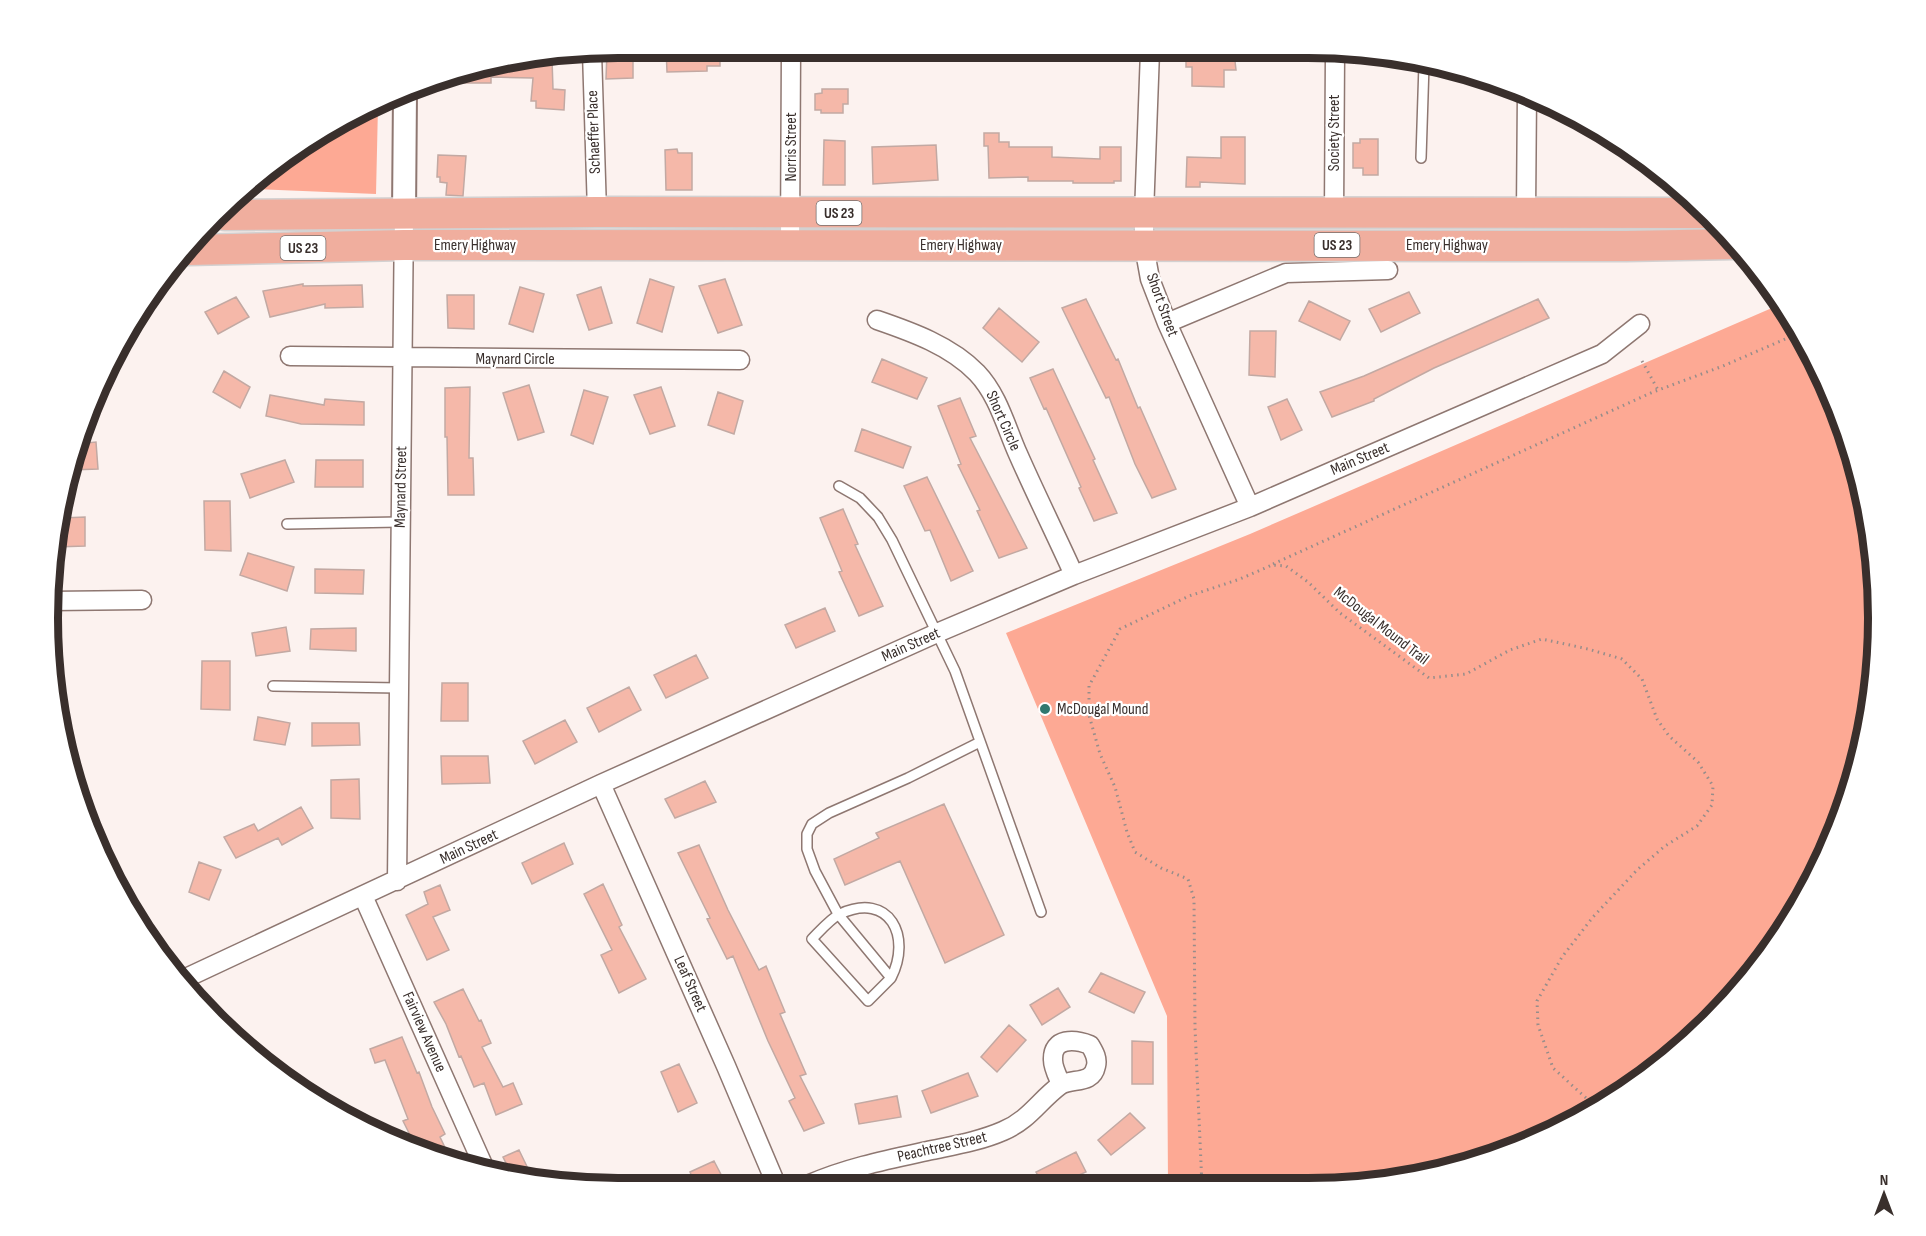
<svg xmlns="http://www.w3.org/2000/svg" width="1926" height="1236" viewBox="0 0 1926 1236" font-family="'Sofia Sans Condensed',sans-serif">
<style>
.green{fill:#fda994}
.building{fill:#f5b8a9;stroke:#c2a9a3;stroke-width:1.5}
.lines{fill:none;stroke-linecap:round;stroke-linejoin:round}
.service-casing{stroke:#8e7771;stroke-width:12}
.minor-casing{stroke:#8e7771;stroke-width:21}
.tertiary-casing{stroke:#8e7771;stroke-width:26}
.trunk-casing{stroke:#d3d1d1;stroke-width:33}
.path{stroke:#978d8a;stroke-width:3;stroke-dasharray:1.5 4.5;stroke-linecap:butt}
.service{stroke:#fff;stroke-width:9}
.minor{stroke:#fff;stroke-width:18}
.tertiary{stroke:#fff;stroke-width:22}
.trunk{stroke:#f0ae9e;stroke-width:30}
.poi-dot{fill:#31786f;stroke:#fff;stroke-width:2}
.labels{text-anchor:middle;dominant-baseline:central;stroke-width:4.5;stroke-linejoin:round;paint-order:stroke}
.shield{fill:#fff;stroke:#746d6b;stroke-width:1.5}
.shield-label{font-size:15px;font-weight:bold;fill:#392f2c}
.street-label{font-size:16px;fill:#392f2c;stroke:#fff}
.poi-label{font-size:16px;fill:#392f2c;stroke:#fff;text-anchor:start}
.rim{fill:none;stroke:#392f2c;stroke-width:8}
</style>
<rect width="100%" height="100%" fill="#fcf2ef"/>
<!-- green -->
<path class="green" d="M378,106L376,194L253,189L301,144Z
M1781,304L1819,366L1858,470L1877,580L1873,692L1848,801L1802,903L1737,994L1655,1070L1560,1129L1455,1169L1345,1187L1168,1186L1167,1016L1006,633L1250,534Z"/>
<!-- building -->
<path class="building" d="M618,48H628V57H633V78L606,79L607,50Z
M666,48L720,49V66H707V71L667,72Z
M1186,52H1212V54L1234,52L1236,70H1224V87L1192,86V67H1186Z
M552,59L553,89L565,90L564,110L536,108V101H531L533,78L491,77V83H448V76Z
M822,89H848V104H843V113H821V110H815V94L822,93Z
M984,133H999V142H1009V147H1052V157L1100,159V147H1121V181H1114V183H1073V181H1028V177L989,178L988,146H984Z
M1221,137H1245V184L1200,182V187H1186L1187,157L1221,158Z
M1360,139H1378V175H1363V168H1353V143H1360Z
M824,140L845,141V185H823Z
M936,145L938,180L873,184L872,147Z
M677,149L678,153H692V190H666L665,150Z
M438,155L466,156L463,196L446,195L447,183L440,182V177H437Z
M650,279L674,287L662,332L637,323Z
M725,279L742,325L718,333L699,286Z
M303,284V286L362,285L363,307L325,308V304L270,317L263,291Z
M520,287L544,294L533,332L509,324Z
M601,287L612,323L589,330L577,295Z
M1409,292L1420,313L1381,332L1369,309Z
M447,295H474V329L448,328Z
M236,297L249,317L218,334L205,312Z
M1086,299L1116,360L1118,359L1138,408L1140,407L1176,489L1152,498L1135,464L1109,397L1106,398L1062,308Z
M1538,299L1549,318L1434,368L1374,399V401L1332,417L1320,392L1364,376Z
M1309,301L1350,321L1340,340L1299,321Z
M999,308L1039,342L1022,362L983,328Z
M1250,331H1276L1275,377L1249,375Z
M882,359L927,378L917,399L872,382Z
M1053,369L1095,459L1093,460L1117,513L1094,521L1079,488L1081,487L1046,408L1044,409L1030,378Z
M224,371L250,387L240,408L213,392Z
M529,385L544,432L518,440L503,393Z
M470,387L469,458H473L474,495H448L447,437H445V388Z
M661,387L675,426L650,434L634,395Z
M584,390L608,397L593,444L571,435Z
M718,392L743,401L734,434L708,425Z
M270,395L324,405L325,399L364,402V425L301,424L266,416Z
M960,398L976,436L970,438L1027,548L999,558L977,511L980,510L958,465L961,464L938,406Z
M1287,399L1302,430L1281,440L1268,407Z
M862,429L911,447L903,468L855,451Z
M96,442L98,469L71,470L76,444Z
M285,460L294,482L250,498L241,474Z
M316,460H363V487H315Z
M927,477L973,571L951,581L930,530L925,531L904,486Z
M204,501H230L231,551L205,550Z
M843,509L858,544L855,545L883,606L859,616L839,572L842,571L820,518Z
M85,517V546L56,547L62,518Z
M248,553L294,567L287,591L240,575Z
M315,569L364,570L363,594L315,593Z
M825,608L835,631L796,648L785,625Z
M286,627L290,651L256,656L252,633Z
M356,628V651L310,649L311,629Z
M696,655L708,678L666,698L654,675Z
M202,661H230V710L201,709Z
M442,683H468V721H441Z
M629,687L641,710L599,732L587,708Z
M258,717L290,723L285,745L254,740Z
M565,720L577,742L535,764L523,741Z
M312,723H359L360,745L312,746Z
M441,756H488L490,783L442,784Z
M359,779L360,819L331,818V780Z
M705,781L716,802L675,818L665,799Z
M944,804L1004,935L945,963L900,861L845,885L834,859L879,838L876,833Z
M301,807L313,828L282,845L278,838L236,858L224,837L254,824L258,831Z
M564,843L573,864L532,884L522,863Z
M699,845L728,910L759,970L766,966L785,1012L780,1014L806,1074L800,1076L824,1123L804,1131L789,1101L795,1098L768,1041L733,956L727,959L707,919L710,918L678,853Z
M199,862L221,870L209,900L189,892Z
M603,884L622,925L619,927L646,979L619,993L601,955L612,950L584,894Z
M440,885L450,910L433,917L449,950L427,960L406,915L428,904L424,892Z
M1101,973L1145,992L1134,1013L1089,992Z
M1058,988L1070,1007L1042,1025L1030,1005Z
M463,989L479,1021L481,1020L491,1043L482,1047L503,1087L513,1083L522,1104L496,1115L484,1083L474,1087L461,1056L459,1057L446,1024L434,1002Z
M1009,1025L1026,1040L997,1072L981,1057Z
M402,1037L417,1073L419,1072L432,1107L445,1134L440,1137L450,1158L417,1149L403,1121L408,1119L385,1060L375,1063L370,1049Z
M1132,1041L1153,1042V1084H1132Z
M679,1064L697,1103L678,1112L661,1072Z
M968,1073L978,1096L931,1113L922,1091Z
M897,1096L901,1117L859,1124L855,1104Z
M1130,1113L1145,1128L1111,1155L1098,1140Z
M519,1150L534,1181L512,1175L503,1157Z
M1076,1152L1086,1172L1056,1185H1043L1036,1172Z
M714,1161L726,1184H695L690,1172Z"/>
<g class="lines">
<defs>
<path id="service" d="M1421,158L1424,64
M839,486L860,498L878,517L892,540L955,671L1041,912
M287,524L400,522
M273,686L399,688
M891,978L868,1001L812,939C820,931 830,919 840,914C890,891 912,937 891,978L838,914L815,871L807,849V834L812,824L829,813L908,778L980,742"/>
<path id="minor" d="M1150,51L1144,214V246L1150,279L1167,323L1250,507
M592,52L597,212
M1526,212L1527,92
M1334,213L1335,53
M790,244L791,49
M877,320C912,332 951,346 977,373C998,395 1006,427 1018,454C1036,495 1056,535 1074,575
M1167,323L1286,273L1388,270
M290,356L740,360
M51,601L142,600
M601,784L726,1066L776,1184
M397,881L404,214
M363,896L484,1167
M186,978L601,784L937,633L1074,575L1250,507L1602,354L1640,324
M810,1184C849,1167 891,1159 932,1150C956,1145 980,1141 1003,1131C1029,1120 1039,1101 1059,1086C1071,1077 1092,1086 1096,1066C1098,1058 1094,1052 1090,1045C1075,1039 1052,1037 1053,1060C1053,1068 1058,1077 1061,1084"/>
<path id="tertiary" d="M404,214L405,93"/>
<path id="trunk" d="M225,215L597,212L1706,213
M188,250L404,245L1626,246L1734,244"/>
</defs>
<!-- service casing -->
<use href="#service" class="service-casing"/>
<!-- minor casing -->
<use href="#minor" class="minor-casing"/>
<!-- tertiary casing -->
<use href="#tertiary" class="tertiary-casing"/>
<!-- trunk casing -->
<use href="#trunk" class="trunk-casing"/>
<!-- path -->
<path class="path" d="M1642,361L1658,390
M1273,564L1653,392L1723,366L1799,333
M1202,1186L1195,1028L1194,899L1188,879L1161,868L1135,852L1127,832L1115,787L1100,754L1089,715V686L1120,629L1189,596L1240,579L1272,565L1286,566L1308,582L1340,613L1429,678L1466,674L1510,650L1542,639L1588,649L1622,659L1642,679L1657,719L1669,736L1698,762L1713,786L1712,805L1697,826L1665,846L1637,870L1593,917L1562,957L1537,1001L1538,1025L1553,1068L1596,1107"/>
<!-- service -->
<use href="#service" class="service"/>
<!-- minor -->
<use href="#minor" class="minor"/>
<!-- tertiary -->
<use href="#tertiary" class="tertiary"/>
<!-- trunk -->
<use href="#trunk" class="trunk"/>
</g>
<!-- markers -->
<circle class="poi-dot" cx="1045" cy="709" r="6"/>
<g class="labels">
<!-- shield labels -->
<g class="shield">
<rect x="816.5" y="201" width="45" height="24" rx="4.5"/>
<rect x="1314.5" y="233" width="45" height="24" rx="4.5"/>
<rect x="280.5" y="236" width="45" height="24" rx="4.5"/>
</g>
<g class="shield-label">
<text x="839" y="213">US 23</text>
<text x="1337" y="245">US 23</text>
<text x="303" y="248">US 23</text>
</g>
<!-- street labels -->
<g class="street-label">
<text transform="translate(594 132) rotate(-92)">Schaeffer Place</text>
<text transform="translate(1334 133) rotate(-90)">Society Street</text>
<text transform="translate(791 147) rotate(-90)">Norris Street</text>
<text x="475" y="245">Emery Highway</text>
<text x="961" y="245">Emery Highway</text>
<text x="1447" y="245">Emery Highway</text>
<text transform="translate(1162 305) rotate(70)">Short Street</text>
<text x="515" y="359">Maynard Circle</text>
<text transform="translate(1003 421) rotate(66)">Short Circle</text>
<text transform="translate(1360 459) rotate(-23)">Main Street</text>
<text transform="translate(401 487) rotate(-89)">Maynard Street</text>
<text transform="translate(1381 626) rotate(38)">McDougal Mound Trail</text>
<text transform="translate(911 645) rotate(-24)">Main Street</text>
<text transform="translate(469 847) rotate(-25)">Main Street</text>
<text transform="translate(690 984) rotate(66)">Leaf Street</text>
<text transform="translate(424 1032) rotate(66)">Fairview Avenue</text>
<text transform="translate(942 1147) rotate(-13)">Peachtree Street</text>
</g>
<!-- poi labels -->
<g class="poi-label">
<text x="1057" y="709">McDougal Mound</text>
</g>
</g>
<!-- crop -->
<path d="M0 0H1926V1236H0ZM618 58H1308A560 560 0 0 1 1868 618V618A560 560 0 0 1 1308 1178H618A560 560 0 0 1 58 618V618A560 560 0 0 1 618 58Z" fill="#fff" fill-rule="evenodd"/>
<path class="rim" d="M618 58H1308A560 560 0 0 1 1868 618V618A560 560 0 0 1 1308 1178H618A560 560 0 0 1 58 618V618A560 560 0 0 1 618 58Z"/>
<!-- north arrow -->
<g transform="translate(1884 1194)" stroke="#ffffff" stroke-width="4.5" paint-order="stroke">
<path d="M0-4.5L10 22L0 15L-10 22Z" fill="#392f2c"/>
<text y="-9" font-size="16" font-weight="bold" text-anchor="middle" fill="#392f2c">N</text>
</g>
</svg>
